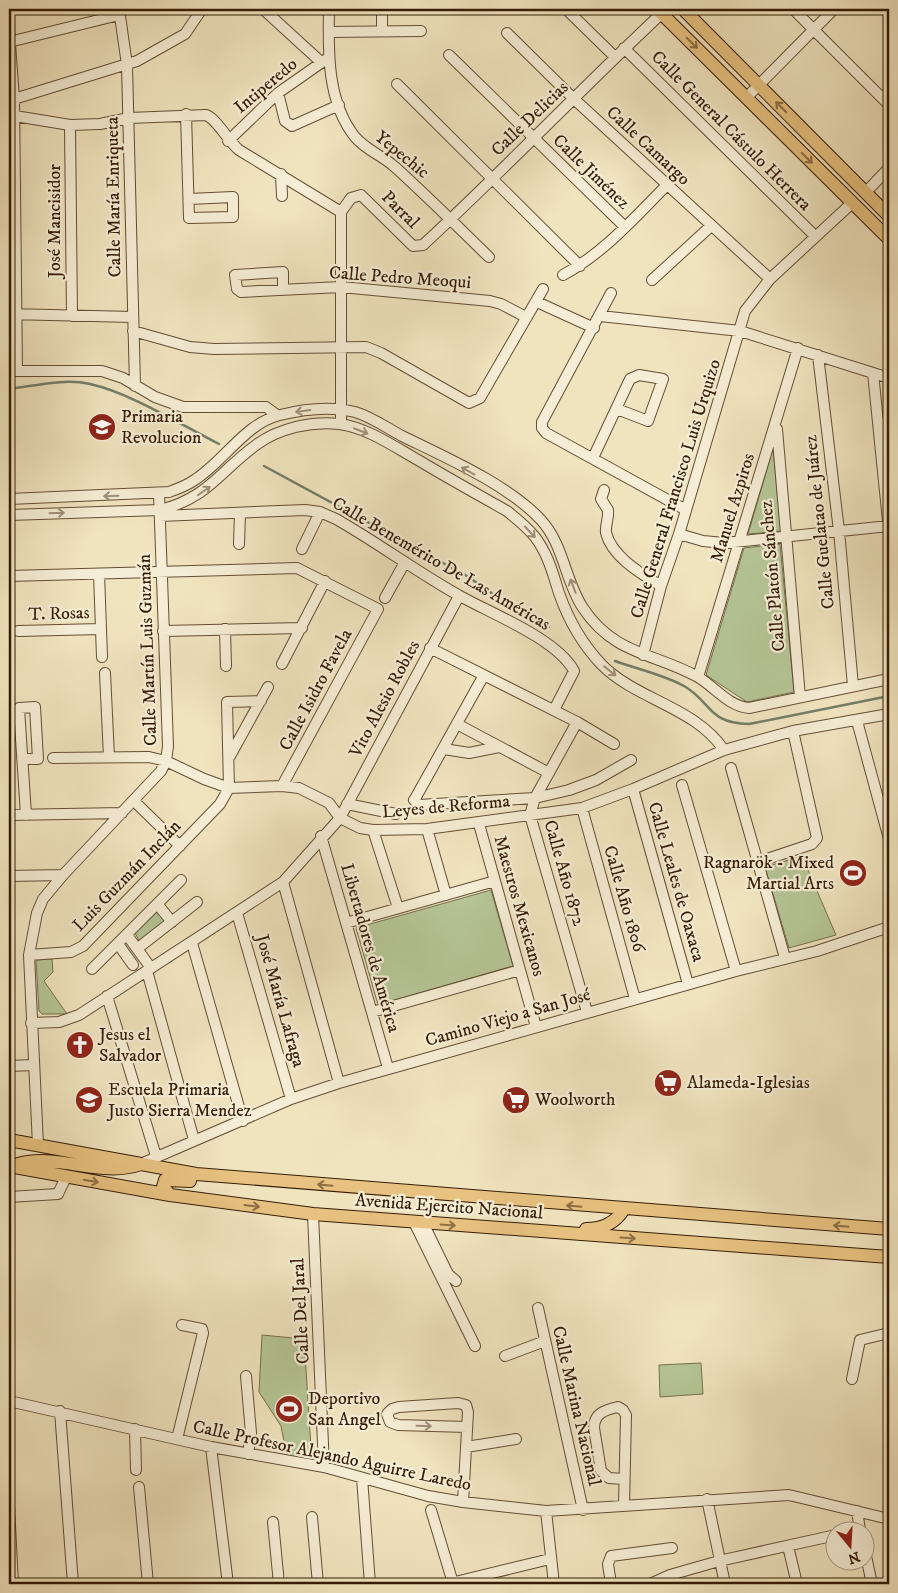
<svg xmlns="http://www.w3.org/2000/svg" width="898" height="1593" viewBox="0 0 898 1593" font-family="'IM FELL DW Pica',serif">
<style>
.green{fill:#b5c596;stroke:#75704e}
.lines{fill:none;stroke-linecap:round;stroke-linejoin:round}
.stream{stroke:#727e69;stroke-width:2.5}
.minor-casing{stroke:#644e34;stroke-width:12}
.major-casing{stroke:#351c06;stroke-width:14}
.minor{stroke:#f5edd5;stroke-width:10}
.major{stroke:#e8c280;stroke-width:12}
.oneway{stroke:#8e6f43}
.oneway2{stroke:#9f8f78}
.labels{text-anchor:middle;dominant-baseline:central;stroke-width:4.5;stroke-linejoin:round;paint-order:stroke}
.street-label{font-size:18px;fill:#351c06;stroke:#f5edd5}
.poi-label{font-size:18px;fill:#351c06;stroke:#f5edd5;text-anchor:start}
</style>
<rect width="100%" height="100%" fill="#f0e4bf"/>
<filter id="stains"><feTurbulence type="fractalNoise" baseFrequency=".004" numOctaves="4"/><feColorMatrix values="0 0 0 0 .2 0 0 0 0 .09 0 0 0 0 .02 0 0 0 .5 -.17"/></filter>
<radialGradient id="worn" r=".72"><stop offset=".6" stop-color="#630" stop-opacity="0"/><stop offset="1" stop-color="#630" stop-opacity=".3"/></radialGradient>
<!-- green -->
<path class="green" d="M773,449L781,531L748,534Z
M780,544L794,692L747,702L706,675L744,548Z
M802,856L836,935L789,948L765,867Z
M491,890L513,966L378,1005L356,928Z
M157,911L165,922L140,942L135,933Z
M52,959L53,972L44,981L67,1014H42L39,1011L36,960Z
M262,1335L304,1339L312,1463L288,1462L281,1426L259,1392Z
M701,1363L703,1394L660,1397L659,1365Z"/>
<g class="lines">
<!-- stream -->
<path class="stream" d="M9,389C35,386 64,378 90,384C131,393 181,425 219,444
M264,466L467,576L516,610L549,627
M615,661C637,669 664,675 684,686C712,702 707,723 749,724L889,696"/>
<defs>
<path id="minor" d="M119,9L127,65L135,386
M263,9L321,62
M329,9C328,51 327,102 355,137C366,150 383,156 395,167C427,196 458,227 489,257
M566,9L614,56
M793,9L889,105
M9,30L14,99L17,371
M382,31V9
M329,32L421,31
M507,33L574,99L770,279
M9,42L119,15
M624,48L815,236
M449,55L625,227
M397,84L580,266
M278,93L285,121L292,126L339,105
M747,97L834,9
M14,99L137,61L185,34L202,9
M186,114L189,218L233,217V197L189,199
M9,115L70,125L100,124L129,118L206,115C217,119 228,141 239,150L341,212
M70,125L72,316
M228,141L278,93L328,58
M281,174L282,196
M866,192L889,168
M341,212L351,198L361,195L413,246L423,245C505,169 581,89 662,13
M563,275C604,253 635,217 667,185
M652,280L711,226
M283,290V272L235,275L237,289L241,292L341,287L490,301L501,304L526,317
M611,293L542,422V428L546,433L686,510
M537,302L594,328
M9,314L133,317
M600,316L740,331L889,378
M133,331L190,347L214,349L366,347L381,353L469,403L480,398L543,289
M818,355L839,531L853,686
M9,371H102L123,378L155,397L183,407H266L277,415
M873,373L889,531
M341,424V212
M879,425L889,423
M777,429L800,697
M593,458L630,379L639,375L663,379L648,421L617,409
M604,490L601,499L608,510C609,518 605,525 606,533C612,557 642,574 661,586
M9,499L169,492C177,489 186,486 193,481C223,463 245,423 280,415C304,409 331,406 355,412C372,417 387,428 402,436C445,457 509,485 541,520C564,545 565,581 583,608C614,655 655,653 698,677C715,687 728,706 749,708L889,679
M9,515L160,510C208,498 220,471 256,445C279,428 311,421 339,424C366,427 395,447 418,460C448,478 477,494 507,511C517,519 527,527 535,537C548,554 553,574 559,593C568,619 583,645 602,665C637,700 695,707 724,750
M160,516L305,510L320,512L336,519C378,543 417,572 460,596C492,614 557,639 574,671L554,710
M679,534L703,541L724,543L889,526
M239,544L240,513
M302,549L320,512
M99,574L102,657
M9,576L297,568L378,609L282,786
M385,598L405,562
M225,629L226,666
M18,631L101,629
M163,631L302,628
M430,648L577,722L614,744
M643,655L661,586L679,534L745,311L770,279L852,203
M282,664L325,581
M105,673L109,757
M484,675L416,797L414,800L419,805L535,798L569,790L596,780L631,760
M698,677L798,348
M857,721L889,839
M577,722L535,798L530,815L587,1012
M457,724L549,773
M444,749L469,753L499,747
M230,756L268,687
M53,758L149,757L166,761L204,779L229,788L282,786L299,788L329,803L340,818L360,828L373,830L427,829L582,808L633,789L724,750L793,731L889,714
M22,759H38L35,707L19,708L26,815
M731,768L785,958
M682,785L736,971
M633,789L688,984
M134,801L180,846
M347,804L396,814
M582,808L635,999
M9,815L122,813
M479,824L536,1027
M427,829L446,895
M373,830L398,908
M321,836L388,1068
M758,862L812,844L817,838L793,731
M9,876L63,875
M283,882L339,1083
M158,905L172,922
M237,913L291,1099
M346,923L495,881
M127,935L151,968
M192,943L243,1121
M118,944L133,965
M138,948L197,902
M29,955L71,952L83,946L220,804L229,788L227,702L261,701
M92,969L181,880
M147,971L194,1140
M107,996L156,1156
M372,1012L520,970
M31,1023L59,1022L79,1015L283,882L340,818L459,596
M9,1066L34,1065
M38,1145L29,955L37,913L43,899L63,875L161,771L166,761L168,746L159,494
M143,1163L291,1099L339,1083L736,971L817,951L889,927
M9,1197L58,1194L66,1177
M313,1214L324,1467
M414,1222L475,1346
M423,1223L448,1274L456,1281
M538,1308L583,1510
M505,1356L545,1341
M246,1376L251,1433L248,1454
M852,1379L860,1340L889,1333
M9,1401L211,1447L324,1467L428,1496L463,1502L546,1511L789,1495L889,1519
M60,1411L73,1584
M135,1429L136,1470
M177,1439L203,1333L202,1329L182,1325
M211,1447L228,1584
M466,1447L516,1439
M362,1478L370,1584
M139,1487L148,1584
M707,1499L725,1584
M463,1502L468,1412L466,1405L458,1403L399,1407L392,1409L387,1414L390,1422L398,1425L467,1427
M9,1506L13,1584
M624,1506L626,1415L623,1410L618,1407C605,1410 594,1413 594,1428L601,1471L609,1478L624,1479
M431,1510L453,1583
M546,1511L554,1584
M857,1511L860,1530
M312,1517L318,1584
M273,1522L279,1584
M788,1546L797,1584
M866,1556L872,1584
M447,1584L550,1559
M611,1584L608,1564L611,1556L672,1548
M650,1584L670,1575L719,1561L836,1535"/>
<path id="major" d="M657,9L889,239
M683,9L889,216
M9,1140L196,1174L889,1229
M18,1164C59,1153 101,1178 141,1164
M9,1166L170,1195L313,1214L889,1257
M170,1195L163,1187L165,1180L190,1181
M586,1229C602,1229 615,1224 624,1209"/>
</defs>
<!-- minor casing -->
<use href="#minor" class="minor-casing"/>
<!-- major casing -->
<use href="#major" class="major-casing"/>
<!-- minor -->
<use href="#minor" class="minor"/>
<!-- major -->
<use href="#major" class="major"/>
</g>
<!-- one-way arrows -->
<defs><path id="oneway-shaft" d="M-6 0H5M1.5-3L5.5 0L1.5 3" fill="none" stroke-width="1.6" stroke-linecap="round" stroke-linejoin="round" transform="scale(1.25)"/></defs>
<g class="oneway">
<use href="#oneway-shaft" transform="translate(692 43) rotate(45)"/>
<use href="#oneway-shaft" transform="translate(781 107) rotate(-135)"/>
<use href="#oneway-shaft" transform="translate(807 158) rotate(45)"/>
<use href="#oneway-shaft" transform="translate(91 1181) rotate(10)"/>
<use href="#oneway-shaft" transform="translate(325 1185) rotate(-175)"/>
<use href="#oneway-shaft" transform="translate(252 1206) rotate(7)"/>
<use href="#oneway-shaft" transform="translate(574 1206) rotate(-175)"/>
<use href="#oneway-shaft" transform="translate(448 1225) rotate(4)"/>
<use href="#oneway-shaft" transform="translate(841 1226) rotate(-175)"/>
<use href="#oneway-shaft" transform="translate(628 1238) rotate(4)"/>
</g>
<g class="oneway2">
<use href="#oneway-shaft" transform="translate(303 411) rotate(172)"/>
<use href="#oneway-shaft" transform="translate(361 431) rotate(21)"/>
<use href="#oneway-shaft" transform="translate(468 471) rotate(-151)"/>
<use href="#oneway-shaft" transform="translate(204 491) rotate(-35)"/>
<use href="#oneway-shaft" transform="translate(111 496) rotate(178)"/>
<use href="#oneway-shaft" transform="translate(57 513) rotate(-2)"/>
<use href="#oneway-shaft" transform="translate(530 532) rotate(47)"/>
<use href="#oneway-shaft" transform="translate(573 586) rotate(-111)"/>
<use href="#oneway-shaft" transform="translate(610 671) rotate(39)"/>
<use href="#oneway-shaft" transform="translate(424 1426) rotate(2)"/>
</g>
<!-- icons -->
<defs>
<symbol id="school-disc" viewBox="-11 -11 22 22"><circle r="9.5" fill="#8f2418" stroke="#f5edd5"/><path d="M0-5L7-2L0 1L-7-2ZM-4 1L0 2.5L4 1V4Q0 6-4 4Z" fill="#fff"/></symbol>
<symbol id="stadium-disc" viewBox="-11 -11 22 22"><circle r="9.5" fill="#8f2418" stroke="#f5edd5"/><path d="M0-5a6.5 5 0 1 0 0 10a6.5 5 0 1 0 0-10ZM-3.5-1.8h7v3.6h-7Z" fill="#fff"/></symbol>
<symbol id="church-disc" viewBox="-11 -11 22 22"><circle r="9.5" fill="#8f2418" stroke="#f5edd5"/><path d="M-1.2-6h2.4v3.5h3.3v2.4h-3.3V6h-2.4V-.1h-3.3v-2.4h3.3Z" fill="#fff"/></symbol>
<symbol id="supermarket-disc" viewBox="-11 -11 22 22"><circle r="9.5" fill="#8f2418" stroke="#f5edd5"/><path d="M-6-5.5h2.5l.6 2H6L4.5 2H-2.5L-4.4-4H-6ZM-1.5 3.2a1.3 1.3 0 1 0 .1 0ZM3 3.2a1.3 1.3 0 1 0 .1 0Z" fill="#fff"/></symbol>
</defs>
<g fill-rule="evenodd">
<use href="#school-disc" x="86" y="411" width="32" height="32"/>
<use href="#stadium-disc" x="837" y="857" width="32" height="32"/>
<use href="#church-disc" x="64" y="1029" width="32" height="32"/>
<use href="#supermarket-disc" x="652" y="1067" width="32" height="32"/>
<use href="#school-disc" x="73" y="1084" width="32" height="32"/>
<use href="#supermarket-disc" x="500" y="1084" width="32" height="32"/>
<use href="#stadium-disc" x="273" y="1393" width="32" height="32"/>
</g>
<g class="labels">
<!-- street labels -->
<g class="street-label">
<text transform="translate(266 86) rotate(-40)">Intiperedo</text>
<text transform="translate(530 119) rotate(-44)">Calle Delicias</text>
<text transform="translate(731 131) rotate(45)">Calle General Cástulo Herrera</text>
<text transform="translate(648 146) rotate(43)">Calle Camargo</text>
<text transform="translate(402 155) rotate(39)">Yepechic</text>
<text transform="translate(591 172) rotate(44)">Calle Jiménez</text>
<text transform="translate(114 197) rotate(-91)">Calle María Enriqueta</text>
<text transform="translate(400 210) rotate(45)">Parral</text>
<text transform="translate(55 221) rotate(-90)">José Mancisidor</text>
<text transform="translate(400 278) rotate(4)">Calle Pedro Meoqui</text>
<text transform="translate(676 489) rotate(-73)">Calle General Francisco Luis Urquizo</text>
<text transform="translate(733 508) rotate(-73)">Manuel Azpiros</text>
<text transform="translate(820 522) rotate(-96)">Calle Guelatao de Juárez</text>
<text transform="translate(441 564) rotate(30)">Calle Benemérito De Las Américas</text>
<text transform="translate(773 576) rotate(-95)">Calle Platón Sánchez</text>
<text transform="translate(59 614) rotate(-2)">T. Rosas</text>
<text transform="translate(148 650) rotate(-92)">Calle Martín Luis Guzmán</text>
<text transform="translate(316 690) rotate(-62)">Calle Isidro Favela</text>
<text transform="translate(385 699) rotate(-62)">Vito Alesio Robles</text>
<text transform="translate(446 807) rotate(-5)">Leyes de Reforma</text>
<text transform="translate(564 873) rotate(74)">Calle Año 1872</text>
<text transform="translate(127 876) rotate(-46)">Luis Guzmán Inclán</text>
<text transform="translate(676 882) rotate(74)">Calle Leales de Oaxaca</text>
<text transform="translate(624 899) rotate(74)">Calle Año 1806</text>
<text transform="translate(519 906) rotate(74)">Maestros Mexicanos</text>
<text transform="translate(370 948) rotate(74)">Libertadores de América</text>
<text transform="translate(280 1001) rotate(74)">José María Lafraga</text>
<text transform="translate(508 1018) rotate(-16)">Camino Viejo a San José</text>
<text transform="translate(449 1207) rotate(4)">Avenida Ejercito Nacional</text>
<text transform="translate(301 1311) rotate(-93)">Calle Del Jaral</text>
<text transform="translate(576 1406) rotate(77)">Calle Marina Nacional</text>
<text transform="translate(332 1456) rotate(12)">Calle Profesor Alejando Aguirre Laredo</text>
</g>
<!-- poi labels -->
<g class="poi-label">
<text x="121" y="417">Primaria<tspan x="121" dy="21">Revolucion</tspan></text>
<text x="834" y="863" text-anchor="end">Ragnarök - Mixed<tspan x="834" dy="21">Martial Arts</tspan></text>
<text x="99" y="1035">Jesus el<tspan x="99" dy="21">Salvador</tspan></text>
<text x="687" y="1083">Alameda-Iglesias</text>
<text x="108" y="1090">Escuela Primaria<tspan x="108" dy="21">Justo Sierra Mendez</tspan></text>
<text x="535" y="1100">Woolworth</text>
<text x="308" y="1399">Deportivo<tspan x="308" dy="21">San Angel</tspan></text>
</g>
</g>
<!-- margin -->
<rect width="898" height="1593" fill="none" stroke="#f0e4bf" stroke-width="30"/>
<rect x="10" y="10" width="878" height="1573" fill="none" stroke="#351c06" stroke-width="2.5"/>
<rect x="15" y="15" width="868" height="1563" fill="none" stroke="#351c06"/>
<!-- north arrow -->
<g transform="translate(850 1546) rotate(162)"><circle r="24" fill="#f5edd5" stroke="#a89982"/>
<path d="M0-4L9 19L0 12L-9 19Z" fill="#8f2418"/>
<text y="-8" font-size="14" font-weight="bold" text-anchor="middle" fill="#351c06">N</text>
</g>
<rect width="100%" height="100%" filter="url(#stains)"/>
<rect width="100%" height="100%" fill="url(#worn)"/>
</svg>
